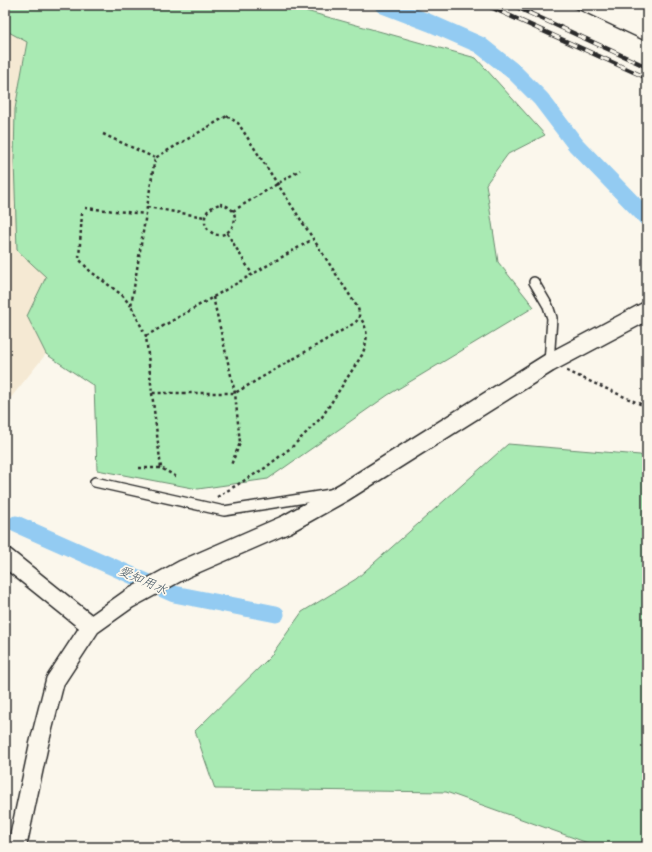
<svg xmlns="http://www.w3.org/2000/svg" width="652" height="852" viewBox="0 0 652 852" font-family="Delius,'Klee One',sans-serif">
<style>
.built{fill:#f5e9d3}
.green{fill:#a9eab3;stroke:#6a8a6f}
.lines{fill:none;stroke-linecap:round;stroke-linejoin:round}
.canal{stroke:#93cbf2;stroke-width:17}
.lane-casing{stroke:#2b2b2b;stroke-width:12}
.street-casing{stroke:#2b2b2b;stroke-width:21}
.secondary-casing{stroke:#2b2b2b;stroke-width:25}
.path{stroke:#2b2b2b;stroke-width:2.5;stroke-dasharray:3 3;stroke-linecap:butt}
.lane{stroke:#fbf7ec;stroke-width:9}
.street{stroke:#fbf7ec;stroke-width:18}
.secondary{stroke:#fbf7ec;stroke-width:22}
.rail-casing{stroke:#2b2b2b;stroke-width:4.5}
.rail{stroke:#fbf7ec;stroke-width:3;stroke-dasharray:9;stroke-linecap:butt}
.labels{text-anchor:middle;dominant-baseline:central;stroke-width:3.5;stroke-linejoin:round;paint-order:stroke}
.water-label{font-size:13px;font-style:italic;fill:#4a5b67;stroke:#fbf7ec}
</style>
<rect width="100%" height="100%" fill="#fbf7ec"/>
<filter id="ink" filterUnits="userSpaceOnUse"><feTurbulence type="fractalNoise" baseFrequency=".025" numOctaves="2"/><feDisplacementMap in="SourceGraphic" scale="8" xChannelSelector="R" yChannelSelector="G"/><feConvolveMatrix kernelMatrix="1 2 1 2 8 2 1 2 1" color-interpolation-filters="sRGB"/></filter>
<g filter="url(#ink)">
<!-- built -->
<path class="built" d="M5,30L27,42L15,109L14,161L17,249L47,276L27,316L46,354L5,405Z"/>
<!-- green -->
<path class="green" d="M5,5H288L295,8L476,58L545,135L508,154L486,184L498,262L534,307L388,395L268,479L198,489L97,470L94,386L46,354L27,316L46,277L17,250L14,161L15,109L27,42L5,30Z
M508,444L640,455L647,459V847H599L446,792L215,789L195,731L270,657L302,612L356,579Z"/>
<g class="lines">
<!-- canal -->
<path class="canal" d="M383,5L430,23L480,45L514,72L541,99L576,145L647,218
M16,524L174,594L276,614"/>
<defs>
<path id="lane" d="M534,282L548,306L552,318L549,363
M95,482L224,511L331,494"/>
<path id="street" d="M5,557L91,626
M17,847L39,744L55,681L91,626L129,599L184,569L287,524L344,492L549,363L647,311"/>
<path id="secondary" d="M541,5L647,55"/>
</defs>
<!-- lane casing -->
<use href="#lane" class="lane-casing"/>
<!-- street casing -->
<use href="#street" class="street-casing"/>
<!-- secondary casing -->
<use href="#secondary" class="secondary-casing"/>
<!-- path -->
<path class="path" d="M227,116L238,123L358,308C360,316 360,319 353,324L235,393H152L146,336L131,306L155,158Z
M103,134L155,158
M220,204C252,210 225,250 208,229C205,226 205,224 205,220C204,211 213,206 220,204Z
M147,207L204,217
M85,208L146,214
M233,211L300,170
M82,213L79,259L90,271L122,295L131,306
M227,233L252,274
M213,297L235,393L240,443L231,465
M146,336L313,239
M567,371L647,407
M152,393L161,468
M139,468H161L177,477
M217,497L265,468L293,446L322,417L362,355C368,340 369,329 359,316"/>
<!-- lane -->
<use href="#lane" class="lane"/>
<!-- street -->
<use href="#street" class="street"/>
<!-- secondary -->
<use href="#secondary" class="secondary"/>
<defs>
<path id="rail" d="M486,5L647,78
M512,5L647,67"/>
</defs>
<!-- rail casing -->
<use href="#rail" class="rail-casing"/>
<!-- rail -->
<use href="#rail" class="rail"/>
</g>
</g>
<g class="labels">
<!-- water labels -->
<g class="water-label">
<text transform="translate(143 580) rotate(24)">愛知用水</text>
</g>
</g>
<!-- margin -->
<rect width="652" height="852" fill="none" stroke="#fbf7ec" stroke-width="20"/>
<rect x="10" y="10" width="632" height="832" fill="none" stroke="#2b2b2b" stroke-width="1.5" filter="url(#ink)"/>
</svg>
